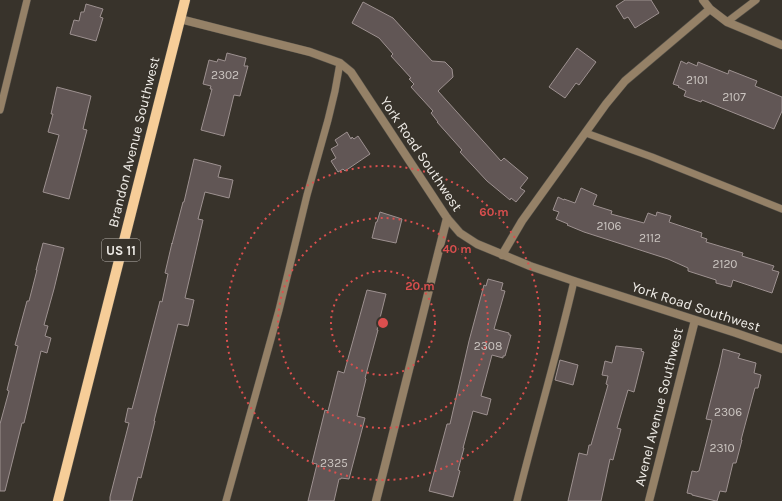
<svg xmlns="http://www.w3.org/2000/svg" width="782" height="501" viewBox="0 0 782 501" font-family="Karla,sans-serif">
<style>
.building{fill:#615655;stroke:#9d9190}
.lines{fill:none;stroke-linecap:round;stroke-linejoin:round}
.service-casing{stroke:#555149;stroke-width:8}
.minor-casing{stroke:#555149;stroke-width:9}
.primary-casing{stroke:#555149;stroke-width:11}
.service{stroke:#958167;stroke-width:7}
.minor{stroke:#958167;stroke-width:8}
.primary{stroke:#f6cd98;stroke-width:10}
.ring{fill:none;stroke:#db4f4e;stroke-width:2;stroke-dasharray:2 4}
.labels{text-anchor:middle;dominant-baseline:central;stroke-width:3;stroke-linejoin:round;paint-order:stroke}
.number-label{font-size:12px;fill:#ccc6c2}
.shield{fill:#38332b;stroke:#b8b4af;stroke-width:1}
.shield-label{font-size:13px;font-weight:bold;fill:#efece7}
.street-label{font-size:14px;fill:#efece7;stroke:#38332b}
.centre{fill:#db4f4e;stroke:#38332b;stroke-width:2}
.ring-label{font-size:12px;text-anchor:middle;font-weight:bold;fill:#db4f4e;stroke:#38332b;stroke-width:3;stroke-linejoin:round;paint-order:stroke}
</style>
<rect width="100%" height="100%" fill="#38332b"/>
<!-- building -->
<path class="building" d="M625,0H651L659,13L635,28L628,17L624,19L616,6Z
M363,2L393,18L432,61L445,62L452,69L453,77L438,91L501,161L504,158L528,178L520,188L525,191L516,202L511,198L510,200L487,181L460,152L462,150L437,122H438L431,113L433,111L411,87L414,84L409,79L411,78L391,56L393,54L379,38L352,23Z
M86,4L103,9L100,17L103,18L96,41L70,34L74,20L79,21L81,12H84Z
M577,48L596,62L579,85L576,83L565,98L549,87Z
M227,53L246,58L244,66H248L240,96L234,95L224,136L201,130L212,89H210L211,86L203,84L209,60L217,62L218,59L225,61Z
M681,61L687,64L688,62L697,66L698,62L728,74L729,70L757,81L755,86L782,97V111L774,129L702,100L701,102L684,96L686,91L678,87L679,86L673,84Z
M57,87L91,96L83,129L87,130L69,199L43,192L59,135L48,132L53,114H51Z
M347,132L351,139L352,137L354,139L358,136L370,154L345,171L343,169L338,172L331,161L336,158L331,149L338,145L335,140Z
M194,159L221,166L218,177L233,180L229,198L205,192L198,219L203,220L185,298L194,300L188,326L178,324L154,421H155L141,478L138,477L132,501H110V497L121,454L129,423L125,422L128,408L132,409L160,301L162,302L168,274L165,273L172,243V244L183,202H184Z
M581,188L597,195L593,205L612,211L611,214L644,223L648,213L656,216L657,212L671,216L669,222L702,233L701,237L707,239L706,242L743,253L742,256L774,266L772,270L779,272L772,293L733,280L731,287L716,283V280L688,271V268L668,259L584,232L567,225L568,224L556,219L559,212L553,210L558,197L564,200V199L575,203Z
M380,212L402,219L396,243L372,238L376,222H377Z
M43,243L64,248L54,289L44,325L48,326L45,336L51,338L47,353L41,351L24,423H22L5,491H0V424L9,391L7,390L18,346L15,345L27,301H29L37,270H36Z
M488,279L503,283L501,290L505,291L494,329L509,333V335H511L505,356H503V358L492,355L481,396L491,399L487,415L473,411L463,448H464L458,470L460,471L453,497L429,491L447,424H450L469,341L484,285L486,286Z
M367,290L386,294L377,330H378L365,378L366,379L357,416L365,418L349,479L341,478V479H339L334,501H308L317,464L312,463L325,410L328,411L338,371L344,373Z
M616,346L642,349L641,351L644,352L634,392L628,390L617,428L621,429L613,460L610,459L601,501H568L579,453L587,455L589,445H591L608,385L606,384L608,376L602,375L605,361L612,363Z
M723,349L740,354L738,358L756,363L754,373L761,375L758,388H755L741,440H742L736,463H733L726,492L720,491L717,501H716L692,495V494L687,493L692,471L697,472L698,471H699L712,420L706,419L720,364Z
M560,360L578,365L573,385L555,380Z"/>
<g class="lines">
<defs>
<path id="service" d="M727,22L756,0
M0,110L27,0
M586,133L652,157L782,209
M226,501L279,310L307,195L328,120L335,91L340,63
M517,501C535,428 557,355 574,281"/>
<path id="minor" d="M703,0L710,9L727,22L782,45
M180,19L310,52L340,63L351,72L447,218L460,233L477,244L530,266L574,281L736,333L782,349
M502,255L522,221L606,104L625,81L710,9
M376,501L447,218
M649,501L695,320"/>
<path id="primary" d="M58,501L185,0"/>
</defs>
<!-- service casing -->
<use href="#service" class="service-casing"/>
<!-- minor casing -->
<use href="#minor" class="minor-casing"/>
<!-- primary casing -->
<use href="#primary" class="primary-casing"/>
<!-- service -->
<use href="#service" class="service"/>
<!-- minor -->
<use href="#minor" class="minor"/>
<!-- primary -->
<use href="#primary" class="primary"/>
</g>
<!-- distance rings -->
<g class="ring">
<circle cx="383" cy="323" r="52"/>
<circle cx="383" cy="323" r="105"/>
<circle cx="383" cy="323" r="157"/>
</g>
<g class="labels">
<!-- number labels -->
<g class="number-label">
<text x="225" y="75">2302</text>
<text x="697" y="80">2101</text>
<text x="734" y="97">2107</text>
<text x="609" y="226">2106</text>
<text x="650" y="238">2112</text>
<text x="725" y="264">2120</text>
<text x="488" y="346">2308</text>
<text x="728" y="412">2306</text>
<text x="722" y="448">2310</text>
<text x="334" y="463">2325</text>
</g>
<!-- shield labels -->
<rect class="shield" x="102" y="239" width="38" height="22" rx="3"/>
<g class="shield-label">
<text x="121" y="250">US 11</text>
</g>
<!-- street labels -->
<g class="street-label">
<text transform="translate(134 142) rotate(-76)">Brandon Avenue Southwest</text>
<text transform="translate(421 154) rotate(56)">York Road Southwest</text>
<text transform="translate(696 307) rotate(18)">York Road Southwest</text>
<text transform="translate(659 407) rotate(-76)">Avenel Avenue Southwest</text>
</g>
</g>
<circle cx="383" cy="323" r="6" class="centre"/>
<g class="ring-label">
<text x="494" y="216">60 m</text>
<text x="457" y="253">40 m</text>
<text x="420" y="290">20 m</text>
</g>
</svg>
